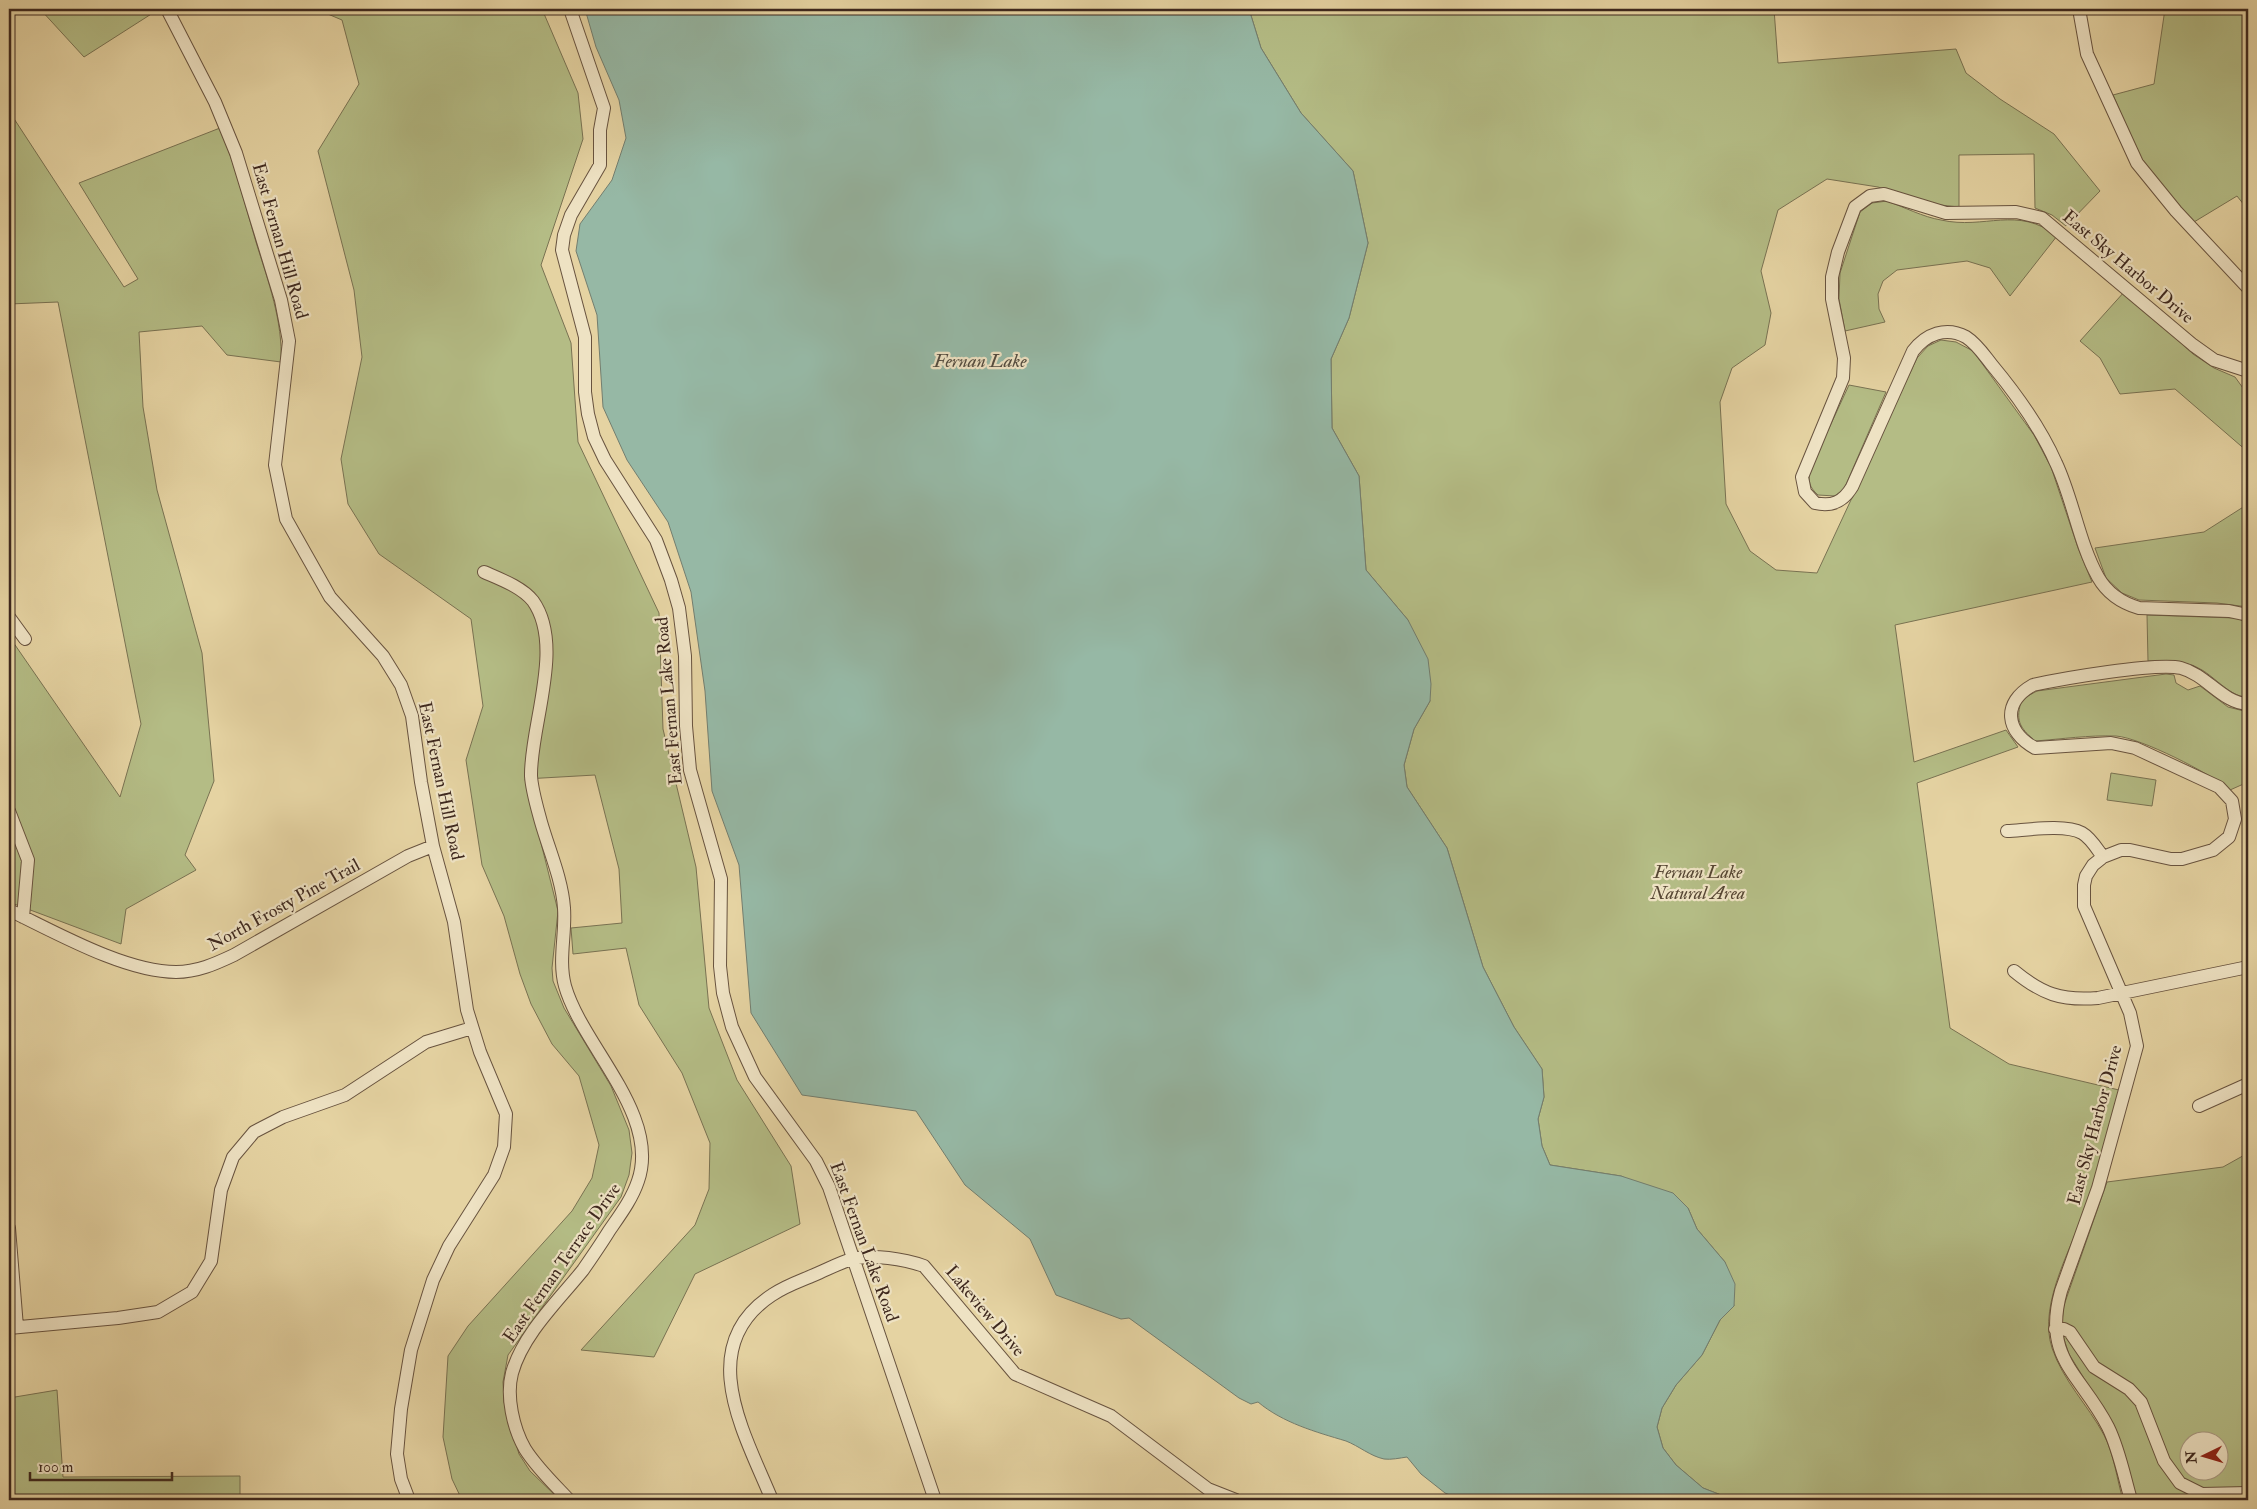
<svg xmlns="http://www.w3.org/2000/svg" width="2257" height="1509" viewBox="0 0 2257 1509" font-family="'IM FELL Double Pica',serif">
<style>
.green{fill:#b4bc85;stroke:#797252;fill-rule:evenodd}
.water{fill:#96b8a5;stroke:#737e6f}
.lines{fill:none;stroke-linecap:round;stroke-linejoin:round}
.minor-casing{stroke:#68533f;stroke-width:14}
.minor{stroke:#eee2c3;stroke-width:12}
.labels{text-anchor:middle;dominant-baseline:central;stroke-width:4.5;stroke-linejoin:round;paint-order:stroke}
.street-label{font-size:18px;fill:#3e281e;stroke:#eee2c3}
.park-label{font-size:18px;font-style:italic;fill:#564633;stroke:#eee2c3}
.water-label{font-size:19px;font-style:italic;fill:#544c40;stroke:#eee2c3}
</style>
<rect width="100%" height="100%" fill="#e5d3a2"/>
<filter id="stains"><feTurbulence type="fractalNoise" baseFrequency=".004" numOctaves="4"/><feColorMatrix values="0 0 0 0 .2 0 0 0 0 .09 0 0 0 0 .02 0 0 0 .5 -.17"/></filter>
<radialGradient id="worn" r=".72"><stop offset=".6" stop-color="#630" stop-opacity="0"/><stop offset="1" stop-color="#630" stop-opacity=".3"/></radialGradient>
<!-- green -->
<path class="green" d="M40,9H155L156,11L84,57Z
M316,9H542L578,93L583,139L541,265L571,343L578,442L659,613L663,729L696,867L709,1008L737,1080L791,1166L800,1224L695,1274L654,1357L581,1350L695,1225L709,1189L710,1143L682,1073L639,1005L626,948L573,954L571,928L622,923L619,869L595,775L525,779L558,911L552,968L553,981L564,1008L611,1086L629,1130L632,1153L629,1175L621,1197L508,1355L503,1382L504,1402L519,1454L530,1471L560,1500H462L452,1479L443,1437L448,1356L468,1326L572,1211L592,1178L599,1145L579,1076L552,1044L531,1004L520,974L504,916L482,865L466,760L483,706L471,619L379,554L348,504L341,459L362,357L354,290L318,151L359,84L342,20Z
M1249,9H1774L1778,63L1956,49L1966,73L2000,99L2054,134L2100,191L2066,226L2052,215L2035,208L2034,154L1959,155V207L1931,204L1878,187L1827,179L1778,210L1761,271L1771,313L1765,345L1732,368L1720,402L1726,504L1750,551L1776,570L1817,573L1917,358L1928,346L1941,340L1956,342L1973,351L2034,435L2051,467L2078,548L2092,582L1895,625L1914,762L2006,730L2018,747L1917,783L1950,1028L2009,1064L2119,1090C2109,1127 2101,1164 2089,1200C2075,1242 2037,1303 2052,1348C2063,1381 2088,1405 2104,1435C2114,1454 2117,1480 2123,1500H1734L1703,1488L1676,1465L1663,1448L1657,1427L1662,1408L1676,1385L1702,1355L1720,1320L1734,1306L1725,1262L1697,1229L1688,1208L1621,1176L1550,1165L1542,1146L1538,1119L1544,1097L1542,1069L1514,1027L1483,967L1447,848L1407,787L1404,765L1414,729L1430,701L1408,620L1366,570L1359,476L1332,428L1331,359L1349,318L1368,243L1353,171L1301,113L1261,48Z
M2165,9H2248V210L2237,196L2194,222L2144,167L2113,95L2154,84Z
M9,111L124,287L138,279L79,183L220,128C235,165 245,204 256,242C268,281 283,321 281,362L227,355L202,326L139,332L143,407L157,490L202,653L214,781L185,855L196,870L126,909L121,944L9,902V644L13,642L120,797L141,724L58,302L9,304Z
M1887,201C1904,207 1923,217 1941,220C1985,230 2017,205 2057,236L2010,296L1990,268L1967,261L1897,270L1883,281L1878,294L1879,309L1885,322L1845,331L1839,299L1840,273L1860,212L1872,203Z
M2125,291L2193,354L2214,368L2235,377L2248,395V452L2175,389L2120,394L2100,358L2080,341Z
M1849,385L1886,392L1844,489L1835,496L1818,495C1809,487 1808,481 1810,469Z
M2248,504V607L2217,603L2139,600L2122,593L2106,578L2095,548L2204,532Z
M2147,615L2235,618L2248,622V697C2235,700 2213,676 2202,670C2185,660 2167,661 2148,661Z
M2166,674L2174,675L2176,683L2188,690L2200,686L2228,707L2248,712V782L2230,790C2210,773 2141,738 2116,736C2089,735 2062,739 2035,741C2019,727 2015,720 2022,699L2037,691Z
M2111,773L2156,780L2152,806L2107,800Z
M2248,1153V1490L2209,1491L2210,1500H2137L2114,1427L2069,1354L2062,1333L2063,1308L2107,1182L2223,1167ZM2190,1442H2220V1472H2190Z
M57,1390L63,1477L240,1476V1500H9V1398Z"/>
<!-- water -->
<path class="water" d="M585,9H1249L1261,48L1301,113L1353,171L1368,243L1349,318L1331,359L1332,428L1359,476L1366,570L1408,620L1428,659L1431,684L1430,701L1414,729L1404,765L1407,787L1447,848L1483,967L1514,1027L1542,1069L1544,1097L1538,1119L1542,1146L1550,1165L1621,1176L1673,1193L1688,1208L1697,1229L1725,1262L1735,1284L1734,1306L1720,1320L1702,1355L1676,1385L1662,1408L1657,1427L1663,1448L1676,1465L1703,1488L1734,1500H1462L1445,1493L1421,1474L1407,1457C1400,1458 1391,1460 1384,1459C1370,1456 1359,1446 1346,1441C1316,1432 1283,1423 1258,1402L1251,1404L1239,1398L1129,1318L1121,1319L1056,1295L1030,1239L965,1185L916,1111L802,1095L751,1013L739,865L712,791L705,691L691,592L668,522L627,460L603,407L597,315L576,251L580,224L612,180L626,138L619,100L596,47Z"/>
<g class="lines">
<defs>
<path id="minor" d="M167,9L215,102L236,153L281,300L289,341L275,465L286,519L330,597L383,656L401,685L412,716L421,782L433,846L454,922L467,1010L480,1052L506,1114L504,1147L494,1175L449,1246L433,1280L411,1350L401,1409L397,1454L401,1479L409,1500
M570,9L604,108L600,130V165L571,215L564,235L562,250L585,337V392L588,414L594,437L605,460L656,540L671,580L679,608L685,656L686,726L690,770L721,879L720,966L723,993L732,1027L755,1077L816,1161L829,1187L935,1500
M2079,9L2087,54L2137,163L2176,211L2248,288
M2248,371L2214,360L2193,345L2042,218L2016,212L1946,213L1884,194L1870,196L1855,207L1838,252L1832,277V299L1844,358L1843,378L1802,477L1805,492L1815,503C1832,507 1843,502 1852,487L1913,351C1926,334 1946,326 1966,337C1977,344 1984,355 1992,365C2017,395 2040,427 2056,463C2073,499 2079,543 2098,577C2107,593 2122,603 2139,608L2229,611L2248,615
M484,572C500,579 522,587 533,601C565,646 530,726 531,776C532,791 537,807 541,822C549,850 562,879 564,908C566,934 558,960 565,986C582,1046 661,1115 638,1181C632,1199 620,1215 609,1231C601,1244 592,1257 583,1270C558,1301 523,1334 512,1373C506,1396 513,1428 525,1449C537,1468 554,1484 569,1500
M9,617L25,639
M9,811L28,860L23,917
M2007,831C2027,830 2065,824 2082,833C2091,838 2097,849 2103,857
M9,910C55,932 125,972 176,972C197,972 215,964 234,955L408,856L433,846
M2014,971C2042,994 2061,1001 2098,998L2248,967
M2199,1106L2248,1084
M9,1228L17,1327
M9,1328L118,1318L158,1312L192,1292L211,1261L221,1190L233,1157L254,1132L283,1117L345,1095L426,1042L472,1028
M2055,1329H2064L2070,1332L2094,1367L2129,1389L2141,1402L2164,1461L2180,1483L2202,1494L2248,1493
M772,1500C745,1434 693,1347 772,1295C785,1286 800,1281 814,1275C826,1270 839,1263 852,1259C873,1254 904,1259 924,1266L1015,1374L1111,1416L1208,1489L1236,1500
M2131,1500C2124,1476 2119,1449 2108,1427C2081,1374 2042,1359 2061,1291L2098,1188L2137,1046L2130,1013L2084,906V885L2086,876L2093,865L2103,857L2121,850H2130L2171,859H2182L2213,850L2229,837L2235,819L2232,801L2219,787L2135,748L2111,743L2035,748C2006,732 2001,703 2033,685C2060,679 2157,662 2181,668C2207,675 2222,703 2248,704"/>
</defs>
<!-- minor casing -->
<use href="#minor" class="minor-casing"/>
<!-- minor -->
<use href="#minor" class="minor"/>
</g>
<g class="labels">
<!-- street labels -->
<g class="street-label">
<text transform="translate(280 241) rotate(74)">East Fernan Hill Road</text>
<text transform="translate(2128 267) rotate(40)">East Sky Harbor Drive</text>
<text transform="translate(669 701) rotate(-95)">East Fernan Lake Road</text>
<text transform="translate(441 781) rotate(78)">East Fernan Hill Road</text>
<text transform="translate(284 905) rotate(-29)">North Frosty Pine Trail</text>
<text transform="translate(2095 1125) rotate(-75)">East Sky Harbor Drive</text>
<text transform="translate(864 1242) rotate(70)">East Fernan Lake Road</text>
<text transform="translate(562 1263) rotate(-55)">East Fernan Terrace Drive</text>
<text transform="translate(985 1311) rotate(50)">Lakeview Drive</text>
</g>
<!-- park labels -->
<g class="park-label">
<text x="1698" y="872">Fernan Lake<tspan x="1698" dy="21">Natural Area</tspan></text>
</g>
<!-- water labels -->
<g class="water-label">
<text x="980" y="361">Fernan Lake</text>
</g>
</g>
<!-- margin -->
<rect width="2257" height="1509" fill="none" stroke="#e5d3a2" stroke-width="30"/>
<rect x="10" y="10" width="2237" height="1489" fill="none" stroke="#3e281e" stroke-width="2.5"/>
<rect x="15" y="15" width="2227" height="1479" fill="none" stroke="#3e281e"/>
<!-- north arrow -->
<g transform="translate(2204 1456) rotate(265)"><circle r="24" fill="#eee2c3" stroke="#a89881"/>
<path d="M0-4L9 19L0 12L-9 19Z" fill="#8f2418"/>
<text y="-8" font-size="14" font-weight="bold" text-anchor="middle" fill="#3e281e">N</text>
</g>
<!-- scale -->
<path d="M30 1472v8h142v-8" fill="none" stroke="#3e281e" stroke-width="2.5"/>
<text x="38" y="1472" font-size="15" fill="#3e281e" stroke="#eee2c3" stroke-width="4" paint-order="stroke">100 m</text>
<rect width="100%" height="100%" filter="url(#stains)"/>
<rect width="100%" height="100%" fill="url(#worn)"/>
</svg>
